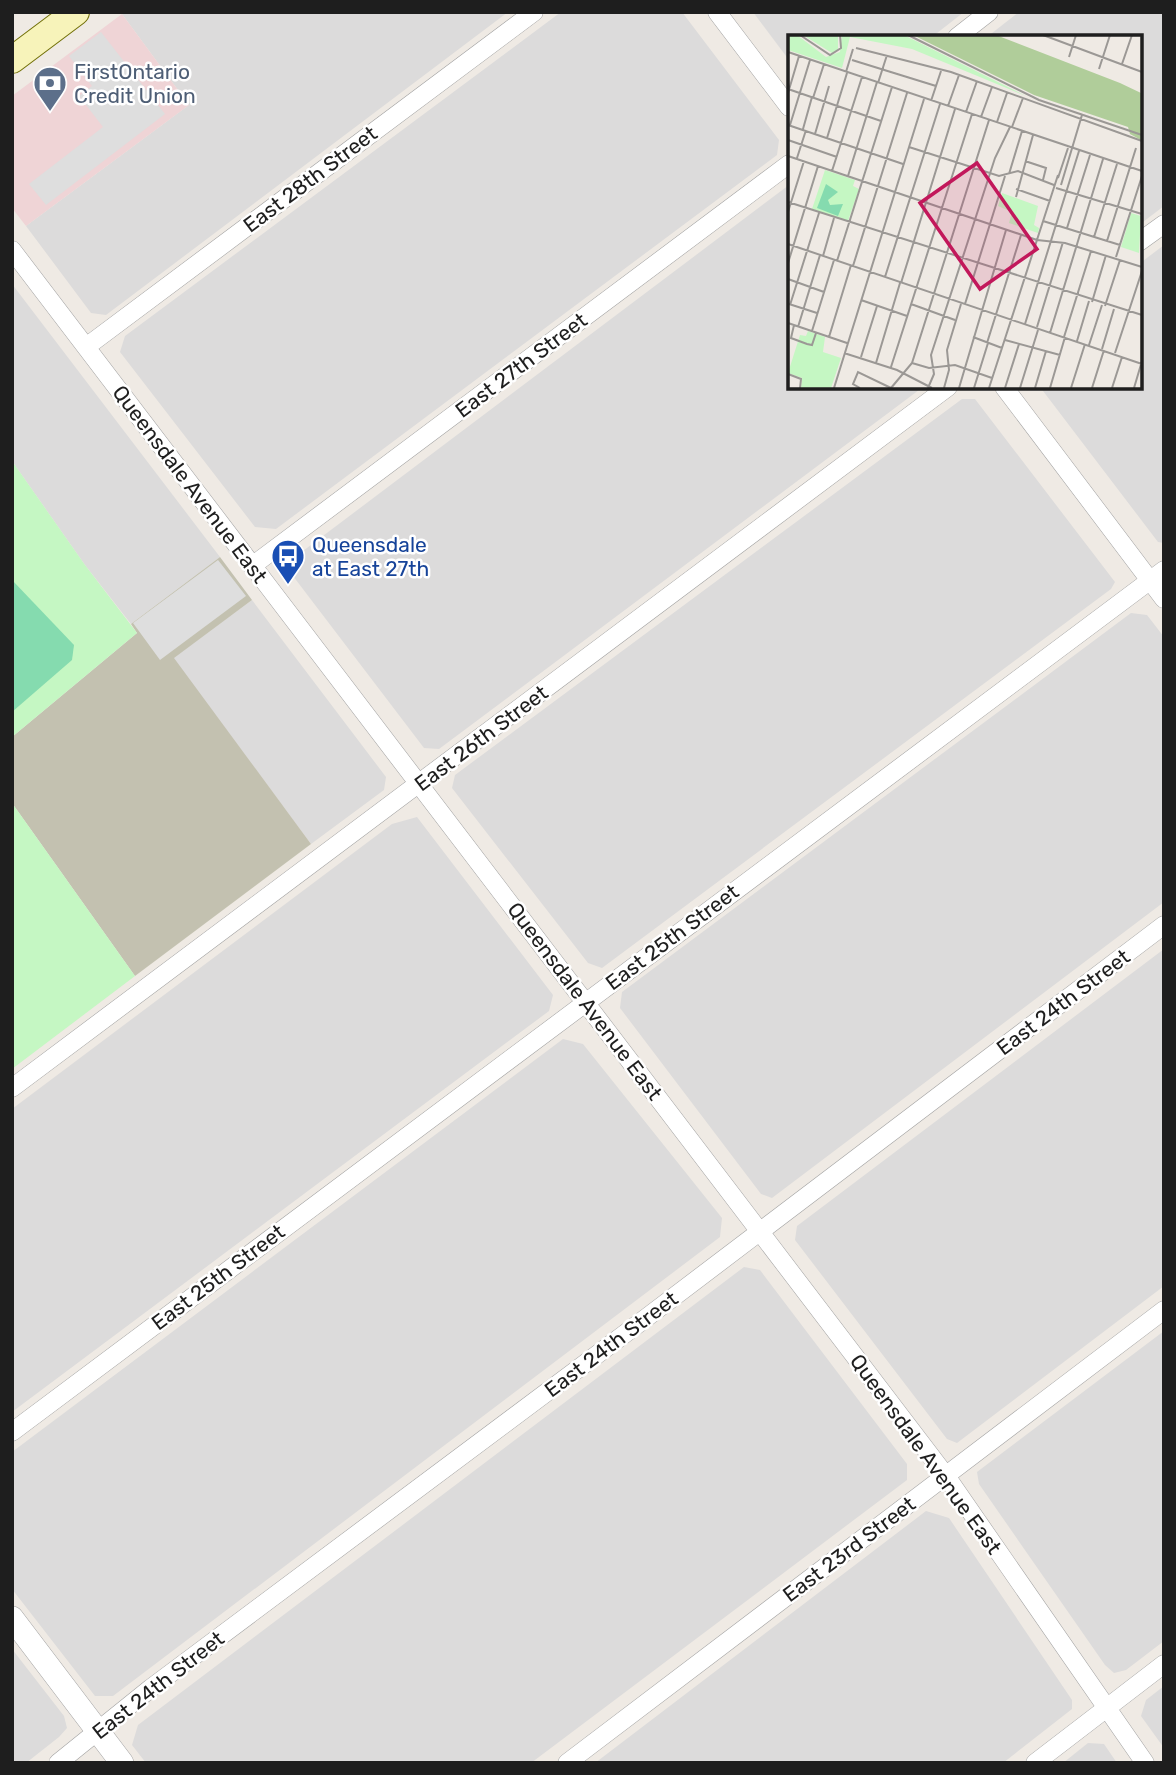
<svg xmlns="http://www.w3.org/2000/svg" width="1176" height="1775" viewBox="0 0 1176 1775" font-family="Rubik,sans-serif">
<style>
.residential{fill:#dcdbdb}
.commercial{fill:#efd4d6}
.construction{fill:#c3c1b0}
.park{fill:#c5f7c3}
.pitch{fill:#85dbaf}
.parking{fill:#dedede}
.lines{fill:none;stroke-linecap:round;stroke-linejoin:round}
.minor-casing{stroke:#a2a2a2;stroke-width:19}
.tertiary-casing{stroke:#a2a2a2;stroke-width:24}
.secondary-casing{stroke:#727008;stroke-width:28}
.minor{stroke:#fff;stroke-width:18}
.tertiary{stroke:#fff;stroke-width:23}
.secondary{stroke:#f7f3ba;stroke-width:26}
.labels{text-anchor:middle;dominant-baseline:central;stroke-width:5;stroke-linejoin:round;paint-order:stroke}
.service-label{font-size:21px;fill:#4e5e75;stroke:#fff;text-anchor:start}
.street-label{font-size:21px;fill:#1e1e1e;stroke:#fff}
.transit-label{font-size:21px;fill:#164399;stroke:#fff;text-anchor:start}
.inset-road{fill:none;stroke:#9b9895;stroke-width:2}
.view{fill:#c2185b;fill-opacity:0.15;stroke:#c2185b;stroke-width:3.5}
.inset-edge{fill:none;stroke:#1e1e1e;stroke-width:3.5}
</style>
<rect width="100%" height="100%" fill="#efeae4"/>
<!-- residential -->
<path class="residential" d="M124,12H508L106,315L91,313L26,226L189,105L122,14Z
M561,12H682L779,140L777,155L276,529L255,527L120,352L125,336Z
M753,12H964L932,37H789V60Z
M1019,12H1164V206L1139,225V37H987Z
M789,185V387H923L439,749L424,748L293,576L295,557Z
M1164,245V543L1158,542L1040,387H1139V264Z
M12,284L220,557L131,624L85,565L12,461Z
M962,399H975L1115,582L1111,589L602,968L588,963L452,788L455,775Z
M252,600L386,777L384,790L311,844L173,658Z
M1131,613L1147,615L1164,637V902L772,1198L761,1194L620,1008L622,992Z
M417,817L553,995L549,1011L12,1412V1109L392,824Z
M1164,949V1286L957,1443L947,1439L795,1240L797,1226Z
M563,1039L583,1044L722,1218L720,1237L113,1696H95L12,1589V1452Z
M744,1267L760,1270L907,1464V1480L531,1763H146L132,1745L138,1725Z
M1164,1331V1641L1126,1670L1114,1673L1105,1665L979,1484L977,1472Z
M926,1511L949,1518L1072,1700V1709L1003,1763H595Z
M12,1649L64,1716L67,1728L59,1737L26,1763H12Z
M1164,1686V1748L1141,1716L1146,1700Z
M1088,1743L1104,1744L1117,1763H1063Z"/>
<!-- commercial -->
<path class="commercial" d="M122,14L189,105L26,226L12,208V96Z"/>
<!-- construction -->
<path class="construction" d="M220,557L252,600L174,658L311,844L135,976L12,803V737L137,633L131,624Z"/>
<!-- park -->
<path class="park" d="M12,461L85,565L137,633L12,737Z
M12,803L135,976L12,1069Z"/>
<!-- pitch -->
<path class="pitch" d="M12,580L74,645L72,660L12,712Z"/>
<!-- parking -->
<path class="parking" d="M101,32L165,114L46,205L29,184L103,127L79,96L92,86L69,56Z
M218,560L246,596L160,660L133,623Z"/>
<g class="lines">
<defs>
<path id="minor" d="M717,12L789,107
M957,37L989,12
M1139,242L1164,224
M12,250L946,1476L1145,1763
M86,347L534,12
M1004,387L1164,599
M252,566L789,164
M12,1088L948,387
M12,1432L1164,570
M58,1763L151,1688L642,1321L1164,925
M567,1763L1164,1310
M1035,1763L1164,1664"/>
<path id="tertiary" d="M12,1618L122,1763"/>
<path id="secondary" d="M12,60L76,12"/>
</defs>
<!-- minor casing -->
<use href="#minor" class="minor-casing"/>
<!-- tertiary casing -->
<use href="#tertiary" class="tertiary-casing"/>
<!-- secondary casing -->
<use href="#secondary" class="secondary-casing"/>
<!-- minor -->
<use href="#minor" class="minor"/>
<!-- tertiary -->
<use href="#tertiary" class="tertiary"/>
<!-- secondary -->
<use href="#secondary" class="secondary"/>
</g>
<!-- icons -->
<defs>
<symbol id="bank-pin" viewBox="-11 -11 22 30"><path d="M0 17L-7.5 6A9.5 9.5 0 1 1 7.5 6Z" fill="#5c6f8a" stroke="#fff"/><path d="M-6-4H6V4H-6ZM0-2.3a2.3 2.3 0 1 0 0 4.6a2.3 2.3 0 1 0 0-4.6Z" fill="#fff"/></symbol>
<symbol id="bus-pin" viewBox="-11 -11 22 30"><path d="M0 17L-7.5 6A9.5 9.5 0 1 1 7.5 6Z" fill="#1a4fb4" stroke="#fff"/><path d="M-5-6H5V4H4V6H2V4H-2V6H-4V4H-5ZM-3.5-4V0h7V-4ZM-3.5 1.2v1.5H-2V1.2ZM2 1.2v1.5H3.5V1.2Z" fill="#fff"/></symbol>
</defs>
<g fill-rule="evenodd">
<use href="#bank-pin" x="31" y="64" width="38" height="52"/>
<use href="#bus-pin" x="269" y="537" width="38" height="52"/>
</g>
<g class="labels">
<!-- service labels -->
<g class="service-label">
<text x="74" y="71">FirstOntario<tspan x="74" dy="24">Credit Union</tspan></text>
</g>
<!-- street labels -->
<g class="street-label">
<text transform="translate(310 179) rotate(-37)">East 28th Street</text>
<text transform="translate(521 365) rotate(-37)">East 27th Street</text>
<text transform="translate(190 484) rotate(53)">Queensdale Avenue East</text>
<text transform="translate(481 738) rotate(-37)">East 26th Street</text>
<text transform="translate(672 937) rotate(-37)">East 25th Street</text>
<text transform="translate(585 1001) rotate(53)">Queensdale Avenue East</text>
<text transform="translate(1063 1002) rotate(-37)">East 24th Street</text>
<text transform="translate(218 1277) rotate(-37)">East 25th Street</text>
<text transform="translate(611 1344) rotate(-37)">East 24th Street</text>
<text transform="translate(926 1454) rotate(54)">Queensdale Avenue East</text>
<text transform="translate(849 1549) rotate(-37)">East 23rd Street</text>
<text transform="translate(158 1685) rotate(-38)">East 24th Street</text>
</g>
<!-- transit labels -->
<g class="transit-label">
<text x="312" y="544">Queensdale<tspan x="312" dy="24">at East 27th</tspan></text>
</g>
</g>
<!-- overview -->
<g transform="translate(788 35)">
<rect width="354" height="354" fill="#efeae4"/>
<path d="M125,0H208L332,48L353,58V105L342,99L340,92L246,60Z" fill="#b0cd9a"/>
<path d="M0,0H9L38,22L52,17L54,0H116L238,61L124,14L62,2L54,33L0,15ZM15,0H50V14L44,18ZM37,135L67,145L65,151L71,154L60,186L24,174ZM214,158L250,171L246,190L251,193L250,198L221,188L224,177L210,171ZM343,178L353,181L351,218L333,212ZM20,296L37,302L35,317L53,323L43,353H13L14,343L0,338L12,300L18,301Z" fill="#c5f7c3"/>
<path d="M38,149L50,157L40,165L42,170L55,169L50,181L29,173Z" fill="#85dbaf"/>
<path class="inset-road" d="M12,0L42,20L53,13L52,0M120,0L251,65L354,100M255,0L354,37M68,13L163,37L354,106M0,17L354,136M281,22L288,0M64,25L148,51M334,29L344,0M311,34L322,0M58,37L65,14M90,48L99,20M0,54L93,86M0,58L11,21M25,63L36,29M143,66L153,36M160,71L171,40M178,77L189,46M193,82L204,52M209,87L219,58M0,90L115,129M2,90L22,25M224,92L235,63M15,94L24,62M27,99L41,51M39,103L59,38M0,105L49,122M121,112L211,141L230,136L266,150M0,121L249,205L277,208L354,232M9,123L18,95M237,126L258,133L255,145M44,136L74,42M221,139L234,96M60,141L89,47M270,143L280,113M273,150L294,80M268,153L354,179M228,154L262,166M228,162L245,100M0,167L354,280M0,177L16,126M255,186L332,210M279,193L302,120M306,202L329,129M319,206L348,113M0,209L354,329M35,221L46,183M328,222L354,141M49,226L104,52M0,228L30,131M65,231L119,58M97,242L152,69M0,244L36,257M113,248L167,74M73,265L119,281M304,267L318,220M1,269L29,278M123,269L167,285M177,269L217,141M2,270L31,178M317,271L332,225M0,288L59,308M237,289L291,116M6,290L3,303L19,309L24,310L28,298M10,292L32,220M249,292L275,207M24,296L46,225M262,298L315,124M41,302L63,230M185,302L214,313M276,302L303,216M217,305L272,320M289,306L301,266M199,308L233,200M301,310L314,270M314,314L326,274M56,318L109,335L144,353M327,318L354,236M73,322L89,271M88,328L112,248M124,328L141,333L167,330L204,343M103,332L184,79M0,339L13,344L12,353M46,353L136,64M72,353L65,349L70,337L103,353M103,353L124,328L201,85M140,353L146,339L143,320L207,123L222,92M156,353L161,335L159,315L173,269M171,353L218,195M186,353L200,308M201,353L270,140M217,353L231,309M232,353L250,295M247,353L258,316M262,353L277,302M283,353L297,309M304,353L316,315M324,353L334,322M346,353L354,326"/>
<path class="view" d="M189,128L249,214L192,254L132,168Z"/>
<rect width="354" height="354" class="inset-edge"/>
</g>
<!-- border -->
<rect width="1176" height="1775" fill="none" stroke="#1e1e1e" stroke-width="28"/>
</svg>
